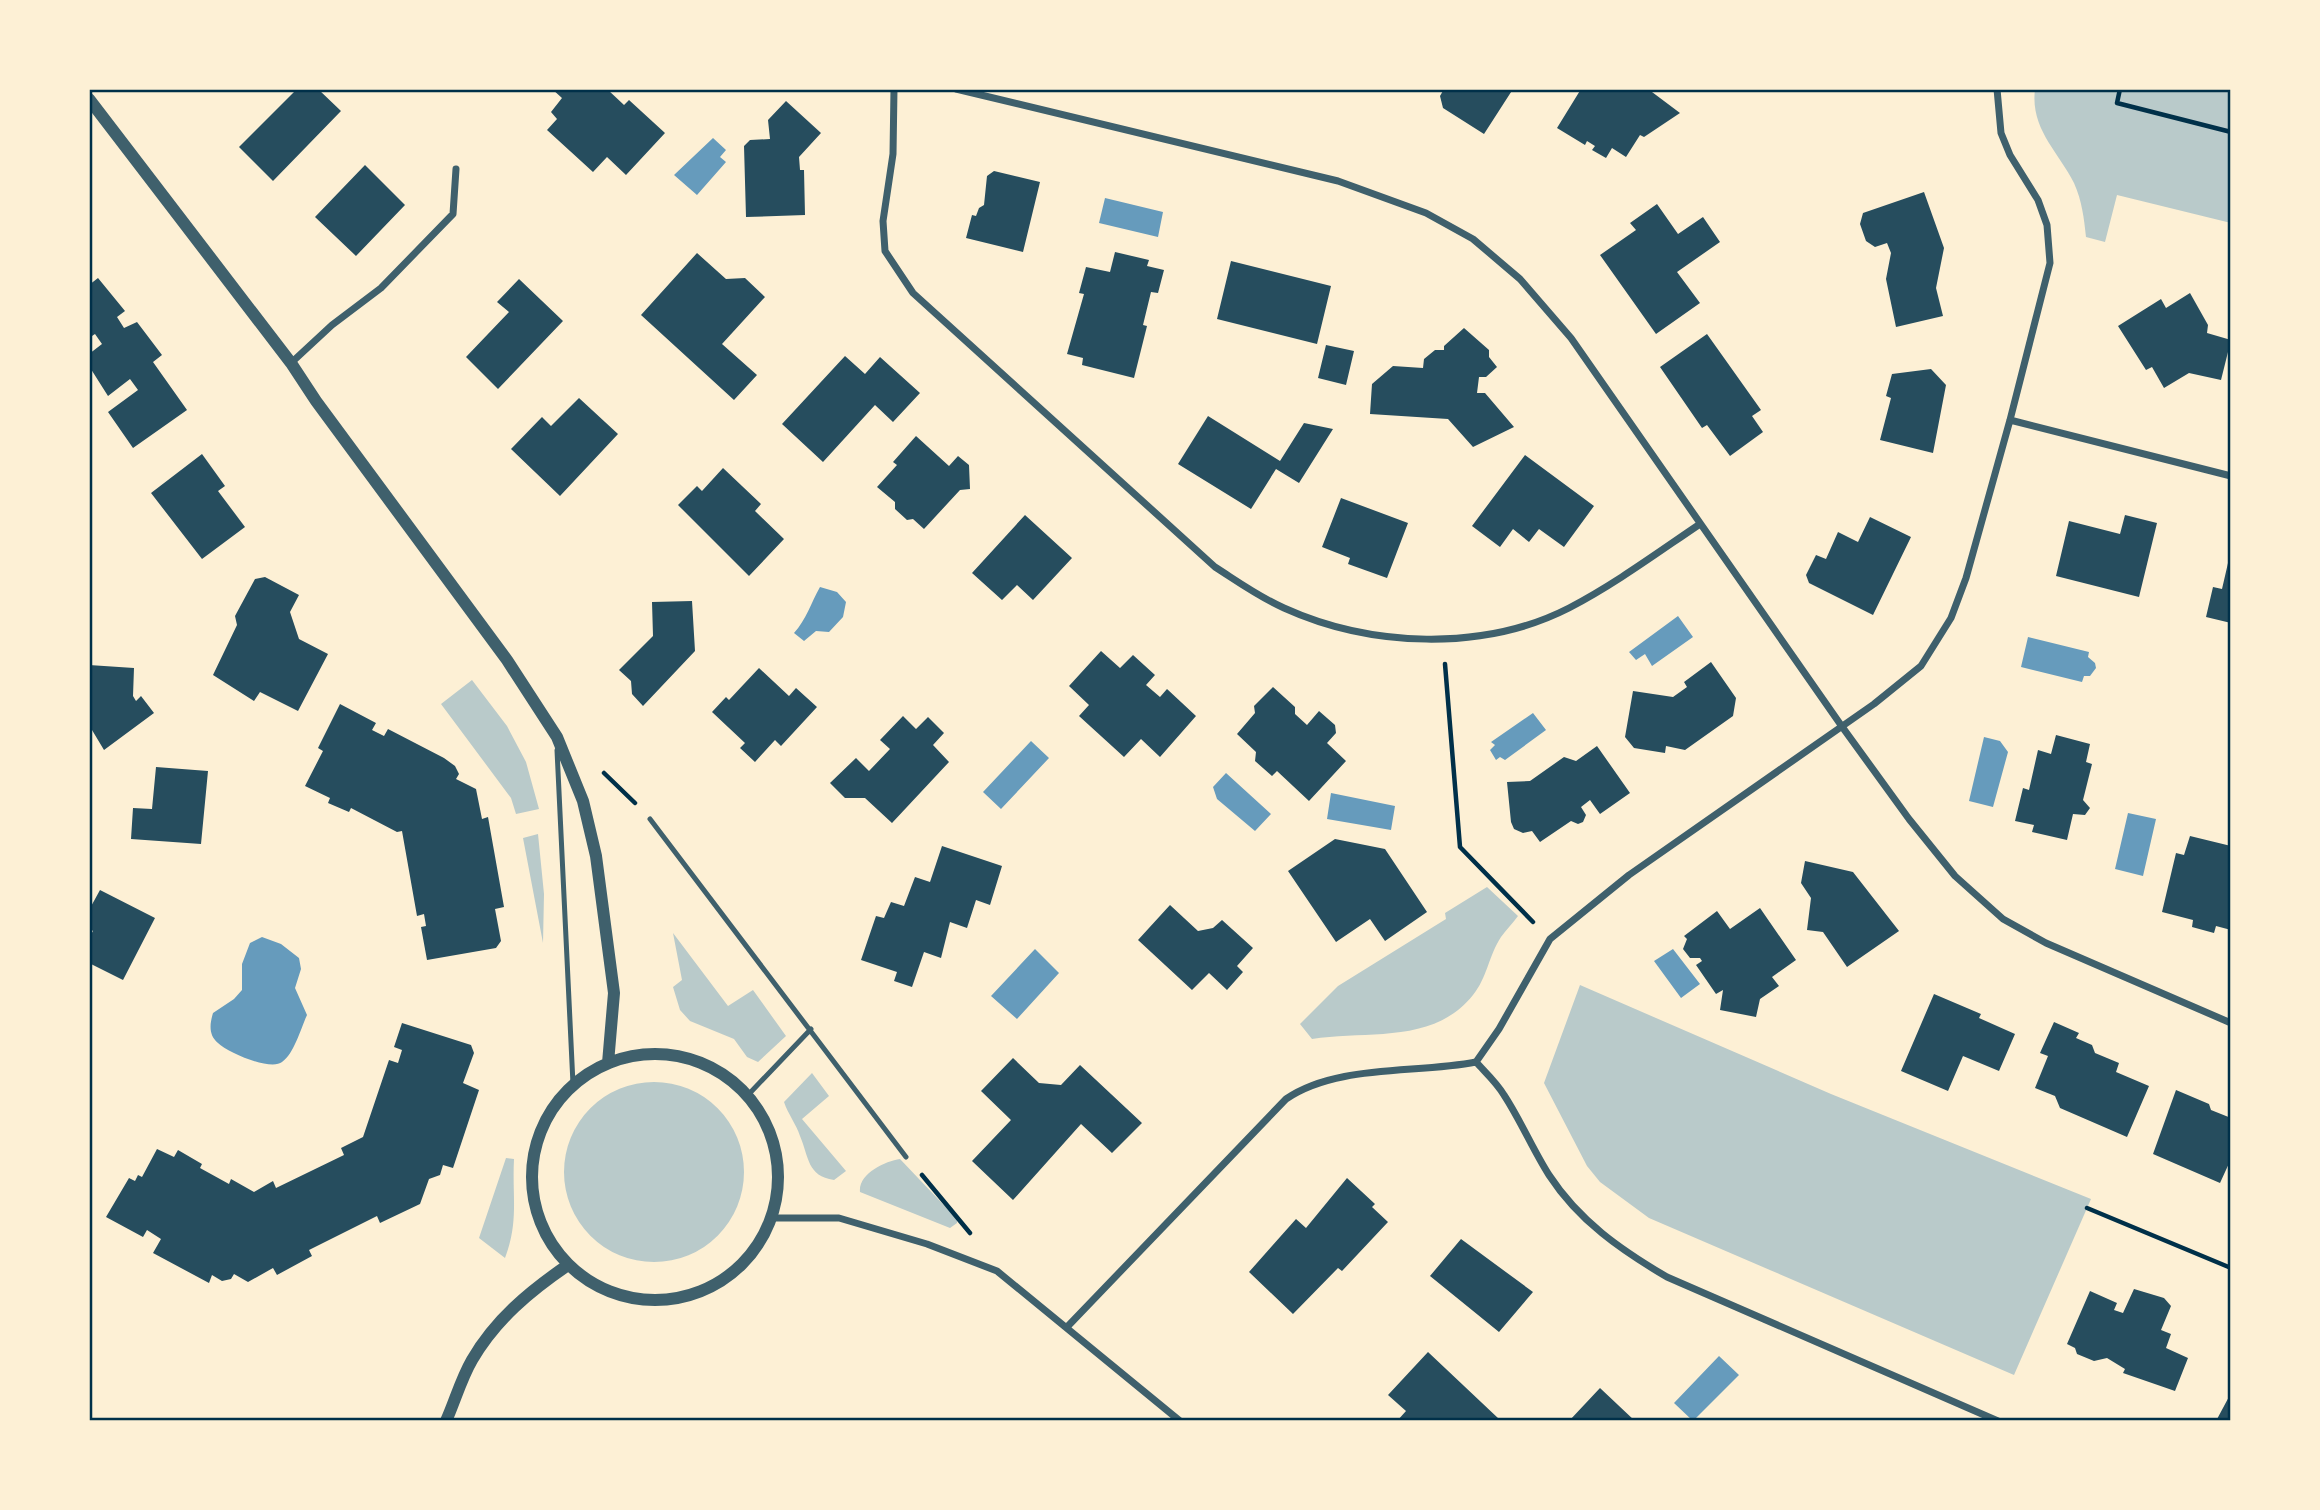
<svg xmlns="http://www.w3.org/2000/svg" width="2320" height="1510" viewBox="0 0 2320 1510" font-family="Poppins,sans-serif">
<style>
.green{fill:#b9caca}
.water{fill:#669bbc}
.building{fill:#264d5e}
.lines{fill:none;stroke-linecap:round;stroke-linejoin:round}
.path{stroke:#003049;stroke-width:4.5}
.service{stroke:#3f606c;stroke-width:5}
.minor{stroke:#3f606c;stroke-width:7}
.tertiary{stroke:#3f606c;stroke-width:12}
.neatline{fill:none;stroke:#003049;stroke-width:2.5}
</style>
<rect width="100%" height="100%" fill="#fdf0d5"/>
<!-- green -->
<path class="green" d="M2035,89H2231V223L2117,195L2105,242L2086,237C2084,218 2082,201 2074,183C2058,151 2030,129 2035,89Z
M472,680L507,726L526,762L539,809L516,814L511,798L441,704Z
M538,834L544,894L543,943L523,838Z
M1487,887L1518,916C1513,923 1506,930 1501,937C1489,955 1487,978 1473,995C1433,1045 1368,1030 1312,1039L1300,1024L1338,986L1446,919L1445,913Z
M673,933L728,1006L753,990L786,1036L758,1062L747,1057L734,1039L690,1021L680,1010L673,987L682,980Z
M1580,985L1831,1094L2091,1199L2014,1375L1649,1218L1600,1182L1587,1166L1544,1083Z
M812,1073L829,1096L802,1119L846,1171L834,1180C807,1176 809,1157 800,1136C796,1124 788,1114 784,1102Z
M564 1172a90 90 0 1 1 180 0a90 90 0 1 1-180 0Z
M506,1158L514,1159C512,1197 519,1221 505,1258L479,1238Z
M900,1159L957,1219V1223L950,1228L860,1192C858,1174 885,1161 900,1159Z"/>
<!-- water -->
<path class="water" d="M713,138L726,150L720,157L726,162L697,195L674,175Z
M1105,198L1163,212L1158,237L1099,223Z
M820,587L837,592L846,602L843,617L829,632L816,631L804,641L794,633C806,620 811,603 820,587Z
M1678,616L1693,637L1652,666L1645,654L1636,660L1629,652Z
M2028,637L2089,652L2088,657L2095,663L2096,668L2090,676H2084L2082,682L2021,667Z
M1533,713L1546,730L1505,760L1500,757L1496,760L1490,750L1495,745L1491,742Z
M1984,737L2000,741L2008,752L1993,807L1969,801Z
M1031,741L1049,758L1001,809L983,792Z
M1226,773L1271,814L1255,831L1217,799L1213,787Z
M1331,793L1395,806L1391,830L1327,819Z
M2128,813L2156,819L2143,876L2115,869Z
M262,937L281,944L299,958L301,969L295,988L307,1015C301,1028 294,1054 282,1062C271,1071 228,1053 218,1043C208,1035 210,1023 213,1013L234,999L242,990V964L250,943Z
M1035,949L1059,973L1017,1019L991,996Z
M1673,949L1700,984L1681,998L1654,961Z
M1719,1356L1739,1375L1693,1421L1674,1403Z"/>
<!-- building -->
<path class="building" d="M297,89H318L341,111L273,181L239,147Z
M552,89H607L624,105L629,100L665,133L626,175L607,157L593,172L547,130L557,119L551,112L562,98Z
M1444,89H1513L1484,134L1443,108L1440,96Z
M1581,89H1648L1680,113L1644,137L1640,135L1626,157L1612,148L1606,158L1592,150L1595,146L1587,141L1585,145L1557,128Z
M786,101L821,133L799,157L800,170H804L805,215L746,217L744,146L750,140L770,139L768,120Z
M365,165L405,205L356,256L315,217Z
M994,171L1040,182L1023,252L966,238L972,215L976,216L979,208L984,205L987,176Z
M1924,192L1944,248L1936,288L1943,316L1896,327L1886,279L1891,253L1887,243L1875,247L1866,241L1860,224L1863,213Z
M1657,204L1678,234L1703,217L1720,242L1677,272L1700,303L1656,334L1600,255L1636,230L1630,223Z
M1115,252L1149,260L1147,266L1164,270L1158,293L1151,292L1143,325L1147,326L1134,378L1082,365L1083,358L1067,354L1084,294L1079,293L1086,267L1110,272Z
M697,253L726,279L745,278L765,297L722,344L757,375L734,400L641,315Z
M1231,261L1331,286L1317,344L1217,319Z
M98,278L125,311L117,317L124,328L137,322L162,355L153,362L187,410L133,448L108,412L138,390L130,379L108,396L89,366V354L102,344L95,334L89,338V285Z
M519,279L563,321L498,389L466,357L509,312L497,302Z
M2190,293L2208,325L2207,333L2231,340L2221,380L2189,373L2164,388L2152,367L2146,370L2118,326L2161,299L2166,308Z
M1464,328L1489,350V357L1497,367L1486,377H1479L1477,393H1485L1514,427L1473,447L1448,419L1370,414L1372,384L1393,366L1423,368L1424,359L1435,350H1444V346Z
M1707,334L1761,410L1752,416L1763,432L1730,456L1707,425L1702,428L1660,367Z
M1326,345L1354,351L1346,385L1318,378Z
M845,356L865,374L880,357L920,393L893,422L875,405L823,462L782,424Z
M1931,369L1946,385L1933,453L1880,440L1891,398L1886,396L1892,374Z
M579,398L618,434L560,496L511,449L542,417L551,426Z
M1208,416L1280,461L1304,423L1333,429L1299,483L1276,469L1251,509L1178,464Z
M916,436L949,466L958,456L969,465L970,489L960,490L924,529L913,519L907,520L895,509V502L877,487L897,465L893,462Z
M202,454L225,486L218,491L245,527L202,559L151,493Z
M1525,455L1594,506L1564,547L1539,529L1529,542L1513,529L1500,547L1472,526Z
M723,468L761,504L755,511L784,539L749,576L678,505L697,486L702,491Z
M1341,498L1408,523L1387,578L1348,564L1350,558L1322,547Z
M1025,515L1072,558L1033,600L1017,585L1002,600L972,573Z
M2125,515L2157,523L2139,597L2056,576L2069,521L2120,534Z
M1870,517L1911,537L1873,615L1809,583L1806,575L1816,555L1826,559L1838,532L1858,542Z
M2228,563L2231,564V623L2206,617L2213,587L2222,589Z
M265,577L299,595L290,612L299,639L328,654L298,711L260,692L254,701L213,675L237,625L235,616L255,579Z
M692,601L695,651L643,706L632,694L631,681L619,670L653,636L652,602Z
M1101,651L1120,668L1133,655L1155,675L1146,685L1160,697L1167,689L1196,716L1160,757L1141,739L1124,757L1079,716L1089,705L1069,686Z
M1711,662L1736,698L1733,716L1685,750L1666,746L1665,753L1634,748L1625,737L1633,691L1673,697L1687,687L1684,682Z
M89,665L134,668L133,696L136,701L141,696L154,713L104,750L89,725Z
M759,668L789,696L796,688L817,707L781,746L775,740L755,762L740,748L745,743L712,712L726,697L729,700Z
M1273,687L1295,707V714L1307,725L1319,711L1335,725L1336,733L1327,743L1346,761L1309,801L1277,771L1272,776L1255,761L1256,752L1237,734L1255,713L1254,706Z
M340,704L376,723L372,730L384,736L388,729L444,758L455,766L459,774L456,779L476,789L482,819L488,817L504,907L495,909L501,941L496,948L427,960L421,927L426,926L424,914L417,916L402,831L397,832L351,808L349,812L328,803L330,798L305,786L323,751L318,748Z
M903,716L916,729L928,717L944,733L933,745L949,762L892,823L865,798H845L830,783L856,758L869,771L890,749L880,740Z
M2056,735L2090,744L2086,762L2092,764L2083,800L2090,808L2085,815L2073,814L2067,840L2032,832L2034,825L2015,821L2023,788L2029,790L2038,750L2051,754Z
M1597,746L1630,793L1600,814L1590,800L1581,807L1586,815L1583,822L1578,824L1571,821L1540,842L1532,831L1523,833L1514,829L1511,822L1507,782L1530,781L1564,757L1576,761Z
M156,767L208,771L201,844L131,839L133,808L152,809Z
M2190,836L2231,846V930L2216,926L2214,933L2192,927L2193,920L2162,912L2176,853L2184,855Z
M1335,839L1385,849L1427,912L1385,941L1370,919L1336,942L1288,871Z
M942,846L1002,866L990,905L976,900L967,928L950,922L941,958L924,952L912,987L894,981L897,972L861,960L876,916L884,918L891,902L904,906L915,877L930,882Z
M1805,861L1853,872L1899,931L1847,967L1823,932L1807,930L1811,898L1801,883Z
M100,890L155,918L123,980L89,963V938L93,931L89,928V910Z
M1170,905L1198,931L1213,928L1222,920L1253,948L1237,966L1243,972L1227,990L1209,973L1192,990L1138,940Z
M1760,908L1796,960L1772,977L1779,986L1760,999L1756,1017L1720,1010L1723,990L1716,994L1696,965L1702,961L1700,958H1690L1683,949L1687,939L1684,936L1717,911L1730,929Z
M1934,994L1981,1014L1979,1018L2015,1034L1999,1071L1963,1056L1948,1091L1901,1071Z
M2054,1022L2079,1033L2076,1038L2092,1045L2095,1053L2119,1063L2116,1072L2149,1086L2127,1137L2060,1108L2055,1096L2035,1088L2048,1056L2040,1053Z
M402,1023L471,1045L474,1053L463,1083L479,1090L453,1168L443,1165L440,1175L429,1179L420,1204L380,1223L377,1216L309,1250L312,1256L277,1275L273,1268L248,1282L234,1274L231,1279L222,1281L212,1275L209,1283L153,1253L161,1239L147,1230L143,1237L106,1217L129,1178L135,1181L138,1175L142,1177L157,1149L174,1157L178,1150L202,1164L200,1168L229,1184L231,1179L254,1192L273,1181L276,1188L344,1155L341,1148L363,1137L389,1060L398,1063L402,1050L394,1047Z
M1013,1058L1039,1083L1061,1085L1080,1065L1142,1123L1112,1153L1081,1124L1013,1200L972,1161L1011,1120L981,1091Z
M2176,1090L2209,1104L2211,1110L2231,1118V1159L2220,1183L2153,1154Z
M1347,1178L1375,1204L1372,1207L1388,1222L1342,1271L1338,1268L1293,1314L1249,1272L1296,1219L1306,1228Z
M1461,1239L1533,1292L1499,1332L1430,1276Z
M2134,1289L2164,1298L2171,1306L2161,1330L2171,1334L2166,1348L2188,1358L2175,1391L2123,1373L2125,1369L2107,1358L2094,1361L2077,1354L2075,1348L2067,1344L2090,1291L2117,1303L2114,1310L2123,1313Z
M1428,1352L1499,1419L1497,1421H1397L1406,1411L1388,1395Z
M1600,1388L1635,1421H1569Z
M2231,1393V1421H2216Z"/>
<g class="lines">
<!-- path -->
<path class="path" d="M2120,89L2117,103L2231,132
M1445,664L1460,847L1533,922
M604,773L635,803
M922,1175L970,1233
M2087,1208L2231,1268"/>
<!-- service -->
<path class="service" d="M557,750L573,1084
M650,819L906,1157
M748,1095L811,1029"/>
<!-- minor -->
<path class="minor" d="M894,89L893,154L883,221L885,251L913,293L1215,567C1237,581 1259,597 1284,608C1370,647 1483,652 1569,608C1615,584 1657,553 1700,524
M956,89L1338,181L1426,213L1473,239L1520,279L1571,338L1843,728L1909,819L1955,876L2003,919L2046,943L2231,1023
M291,363L332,325L381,288L453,214L456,169
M2010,420L2231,476
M1476,1062L1499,1029L1550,939L1629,875L1874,704L1921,666L1951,618L1966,578L2010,420L2050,263L2047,225L2038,200L2010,155L2001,133L1997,89
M1476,1062C1486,1073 1497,1083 1504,1095C1521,1121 1533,1150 1549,1175C1579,1221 1621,1250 1667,1277L1998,1421
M772,1218H839L927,1244L997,1271L1180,1421
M1068,1326L1286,1099C1337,1064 1415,1074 1476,1062"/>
<!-- tertiary -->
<path class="tertiary" d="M89,99L291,363L316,401L507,660L557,737L583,801L596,856L614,993L608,1063
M532 1177a123 123 0 1 1 246 0a123 123 0 1 1-246 0Z
M446,1421C455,1401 461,1379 472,1360C496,1319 530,1291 568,1265"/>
</g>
<!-- border -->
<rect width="2320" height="1510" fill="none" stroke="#fdf0d5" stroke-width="182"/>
<rect x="91" y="91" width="2138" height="1328" class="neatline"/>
</svg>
